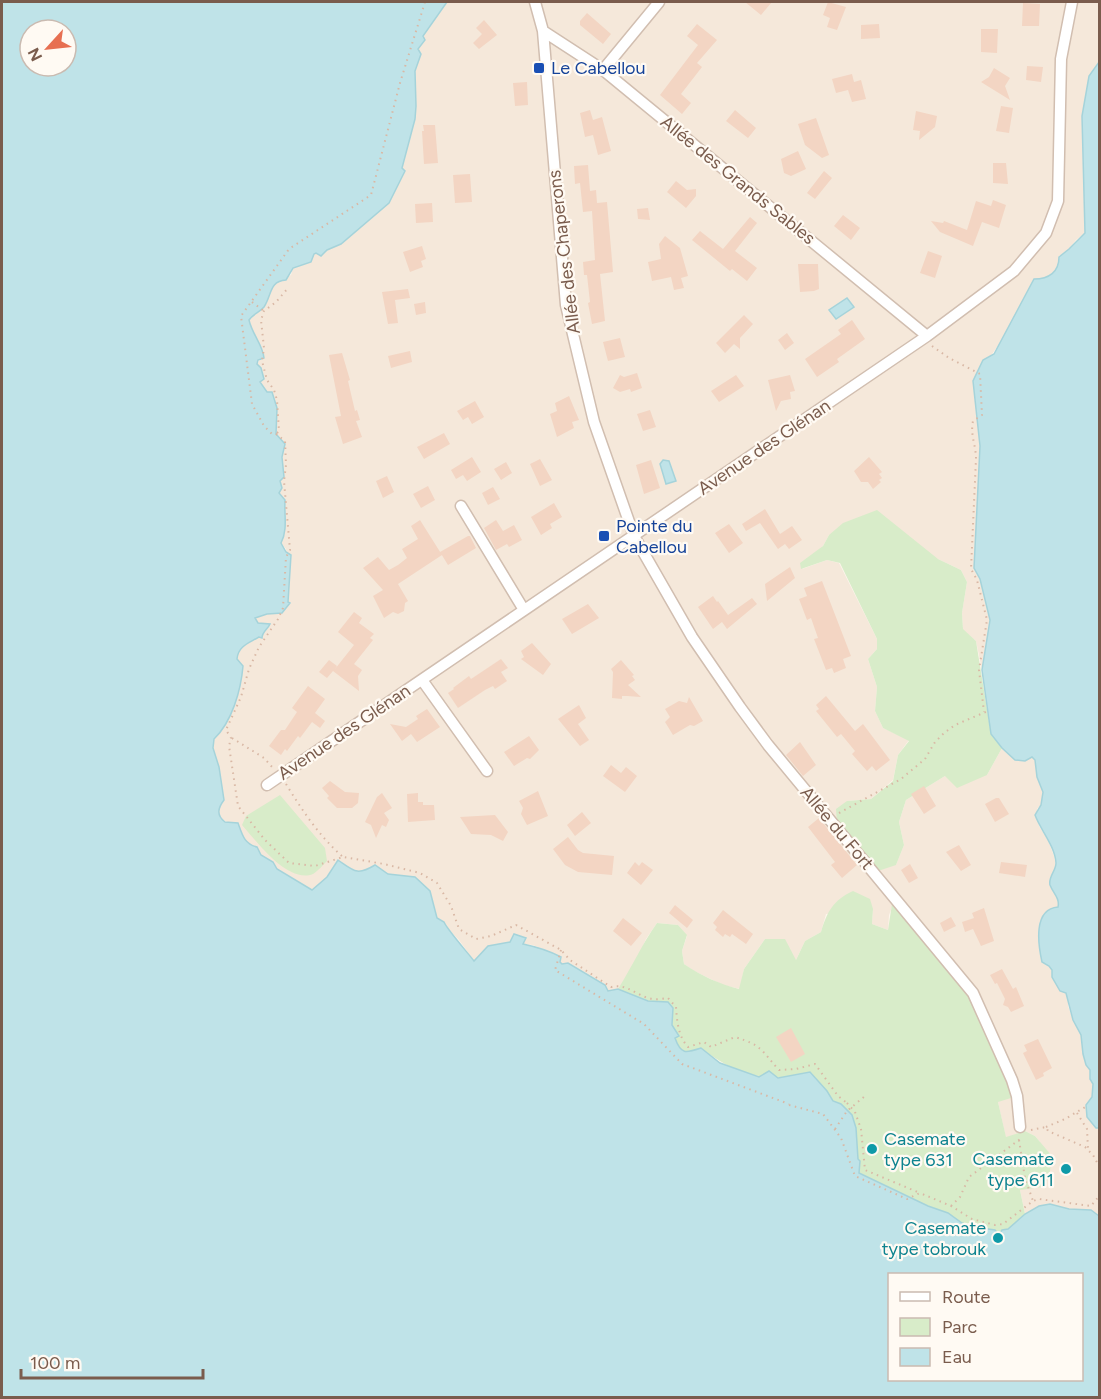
<svg xmlns="http://www.w3.org/2000/svg" width="1101" height="1399" font-family="Figtree,sans-serif">
  <style>
    .residential { fill: #f5e8da }
    .green { fill: #d8ecc9 }
    .water { fill: #bfe3e8; stroke: #a5d3da; stroke-width: 1.5; fill-rule: evenodd }
    .building { fill: #f3d5c3 }
    .lines { fill: none; stroke-linecap: round; stroke-linejoin: round }
    .minor-casing { stroke: #d1beb0; stroke-width: 13 }
    .path { stroke: #d9b8a5; stroke-width: 2; stroke-dasharray: 1.5 4.5; stroke-linecap: butt }
    .minor { stroke: #fff; stroke-width: 10 }
    .path-bridge { stroke: #d9b8a5; stroke-width: 2; stroke-dasharray: 1.5 4.5; stroke-linecap: butt }
    .transit-dot { fill: #1a4fb4; stroke: #fffaf3; stroke-width: 2 }
    .culture-dot { fill: #0f9aa8; stroke: #fffaf3; stroke-width: 2 }
    .labels { text-anchor: middle; stroke-width: 4.5; stroke-linejoin: round; paint-order: stroke }
    .transit-label { font-size: 18px; fill: #164399; stroke: #fffaf3; text-anchor: start }
    .street-label { font-size: 18px; fill: #7a5c4d; stroke: #fffaf3 }
    .culture-label { font-size: 18px; fill: #0d838f; stroke: #fffaf3; text-anchor: end }
  </style>
  <rect width="100%" height="100%" fill="#fdf6ec"/>
  <path class="residential" d="M 447,2 L 1099,2 L 1099,62 L 1089,77 L 1082,116 L 1085,233 L 1076,240 L 1069,249 L 1059,256 L 1059,263 L 1054,273 L 1045,279 L 973,381 L 980,446 L 974,568 L 980,579 L 990,620 L 982,670 L 976,641 L 963,630 L 962,613 L 967,582 L 961,570 L 938,559 L 829,535 L 823,546 L 802,569 L 827,560 L 839,563 L 877,639 L 877,649 L 868,659 L 877,687 L 875,711 L 883,728 L 909,740 L 898,755 L 893,780 L 871,799 L 847,801 L 896,865 L 904,845 L 899,822 L 906,800 L 945,776 L 987,775 L 1002,748 L 1015,760 L 1032,757 L 1035,760 L 1037,777 L 1043,792 L 1041,805 L 1037,809 L 1039,826 L 1048,840 L 1054,856 L 1056,866 L 1050,878 L 1050,885 L 1059,902 L 1042,962 L 1049,966 L 1068,997 L 1068,1006 L 1073,1020 L 1081,1035 L 1083,1054 L 1086,1065 L 1090,1070 L 1090,1079 L 1093,1084 L 1092,1097 L 1087,1105 L 1087,1116 L 1096,1128 L 1099,1128 L 1099,1216 L 1090,1210 L 1069,1209 L 1050,1204 L 1039,1206 L 1025,1214 L 1020,1190 L 1040,1142 L 1035,1136 L 1025,1131 L 1006,1138 L 998,1102 L 893,905 L 889,915 L 888,930 L 872,924 L 873,909 L 826,914 L 821,932 L 805,941 L 796,960 L 765,939 L 744,969 L 740,989 L 723,985 L 694,971 L 684,964 L 682,951 L 687,936 L 678,925 L 657,923 L 646,939 L 635,964 L 618,989 L 608,991 L 562,964 L 560,962 L 561,957 L 533,945 L 523,944 L 514,934 L 511,942 L 488,946 L 474,961 L 459,940 L 437,918 L 430,891 L 415,877 L 388,874 L 375,865 L 364,871 L 327,877 L 312,890 L 277,869 L 273,862 L 261,855 L 257,847 L 250,845 L 244,839 L 238,823 L 229,823 L 220,818 L 218,813 L 221,804 L 213,748 L 214,739 L 221,732 L 238,653 L 243,646 L 259,637 L 269,627 L 270,624 L 258,623 L 254,618 L 267,614 L 281,613 L 288,602 L 286,549 L 281,543 L 285,528 L 284,521 L 285,500 L 279,494 L 284,445 L 276,434 L 277,413 L 267,392 L 260,382 L 257,365 L 264,352 L 255,338 L 249,320 L 253,315 L 263,308 L 274,283 L 291,275 L 293,268 L 311,262 L 314,254 L 341,244 L 402,168 L 415,119 L 416,106 L 415,71 L 421,54 L 418,49 L 423,36 Z"/>
  <path class="green" d="M 877,510 L 938,559 L 961,570 L 967,582 L 962,613 L 963,629 L 976,641 L 991,734 L 1002,748 L 987,775 L 957,788 L 945,776 L 906,800 L 899,822 L 904,845 L 896,865 L 878,871 L 837,823 L 836,809 L 847,801 L 871,799 L 893,781 L 898,755 L 909,741 L 883,728 L 875,711 L 877,687 L 868,659 L 877,649 L 877,639 L 840,563 L 827,560 L 801,569 L 800,563 L 823,546 L 829,535 L 843,523 Z
    M 280,795 L 325,848 L 327,861 C 323,865 318,871 313,874 C 288,884 257,842 242,825 L 246,816 Z
    M 853,891 L 870,899 L 873,909 L 872,924 L 888,930 L 892,904 L 964,989 L 978,1012 L 1009,1083 L 1011,1098 L 998,1102 L 1006,1137 L 1025,1131 L 1035,1136 L 1052,1156 L 1049,1178 L 1042,1187 L 1020,1190 L 1025,1214 L 1008,1229 L 1002,1230 L 999,1235 L 995,1230 L 973,1227 L 962,1223 L 948,1213 L 928,1206 L 859,1173 L 860,1161 L 858,1159 L 856,1128 L 852,1115 L 841,1104 L 833,1101 L 827,1091 L 810,1072 C 766,1084 736,1075 701,1048 C 685,1053 681,1055 675,1038 L 678,1036 L 672,1025 L 673,1018 L 660,1003 L 648,1001 L 618,989 C 632,967 642,944 657,923 L 678,925 L 687,935 L 682,951 L 684,964 C 701,976 720,984 739,989 L 744,969 L 765,939 L 785,939 L 796,960 L 805,941 L 821,932 C 827,912 833,900 853,891 Z"/>
  <path class="water" d="M 2,2 L 447,2 L 423,36 L 425,40 L 418,49 L 421,54 L 415,71 L 416,106 L 415,119 L 402,168 L 405,171 L 389,203 L 341,244 L 327,250 L 321,256 L 316,253 L 314,254 L 311,262 L 293,268 L 286,280 C 269,281 272,295 264,307 C 260,312 253,314 249,320 C 252,334 263,345 264,358 L 258,360 L 257,364 L 261,368 L 264,379 L 260,382 L 267,392 L 272,392 L 277,408 L 276,434 L 285,444 L 282,457 L 284,477 L 280,481 L 282,488 L 279,493 L 285,500 C 284,514 288,530 281,543 L 286,552 L 291,555 L 288,602 L 290,603 L 282,613 L 267,614 L 255,618 L 258,623 L 270,624 C 268,629 262,632 262,638 L 259,637 C 249,643 238,646 237,659 L 243,666 C 241,690 232,722 214,739 L 213,748 L 219,767 L 224,800 C 218,808 216,815 225,822 L 238,823 C 242,834 244,844 257,847 L 261,855 L 273,862 L 277,869 L 312,890 L 327,877 L 338,860 C 354,871 357,876 375,865 L 388,874 L 415,877 L 430,891 L 437,918 L 444,922 C 446,928 468,953 474,961 L 488,946 L 510,942 L 514,934 L 526,938 L 523,944 C 537,947 548,950 561,957 L 560,962 L 562,964 L 568,963 L 605,985 L 608,991 L 618,989 L 648,1001 L 668,1002 L 673,1008 L 672,1025 L 679,1036 L 675,1038 C 681,1055 686,1053 701,1048 L 720,1063 L 759,1077 L 769,1071 L 778,1078 L 810,1072 L 827,1091 L 833,1101 L 841,1104 L 852,1115 L 856,1128 L 858,1159 L 860,1161 L 859,1173 L 928,1206 L 948,1213 L 962,1223 L 973,1227 L 995,1230 L 999,1235 L 1002,1230 L 1008,1229 L 1025,1214 L 1039,1206 L 1050,1204 L 1069,1209 L 1091,1210 L 1099,1216 L 1099,1397 L 2,1397 ZM 30,30 L 66,30 L 66,66 L 30,66 ZM 890,1274 L 1082,1274 L 1082,1380 L 890,1380 Z
    M 1099,62 L 1100,1128 L 1096,1128 L 1087,1117 L 1086,1105 L 1092,1097 L 1093,1084 L 1090,1079 L 1090,1070 L 1086,1065 L 1083,1054 L 1081,1035 L 1073,1020 L 1066,993 L 1060,991 L 1052,977 L 1052,970 L 1049,966 L 1042,962 C 1038,944 1033,909 1058,907 C 1060,898 1053,893 1050,885 C 1048,877 1056,871 1056,863 C 1055,846 1041,831 1035,815 L 1041,805 L 1043,792 L 1037,777 L 1035,760 L 1032,757 L 1025,761 L 1015,760 L 1002,748 L 991,734 L 982,670 L 990,620 L 980,579 L 974,568 L 980,446 L 973,381 L 983,360 L 994,354 L 1034,279 C 1049,279 1059,272 1059,257 L 1069,249 L 1085,233 L 1082,116 L 1089,76 Z
    M 847,298 L 854,307 L 836,319 L 829,310 Z
    M 663,460 L 669,461 L 676,481 L 666,484 L 660,464 Z"/>
  <path class="building" d="M 745,2 L 772,2 L 761,15 Z
    M 828,2 L 846,7 L 837,30 L 827,27 L 830,18 L 823,15 Z
    M 1023,3 L 1040,4 L 1039,26 L 1022,26 Z
    M 587,13 L 611,34 L 603,44 L 580,25 L 580,21 Z
    M 484,20 L 497,35 L 479,49 L 473,43 L 482,34 L 476,28 Z
    M 697,24 L 717,40 L 697,63 L 702,67 L 681,94 L 691,103 L 682,114 L 660,95 L 698,45 L 687,36 Z
    M 879,24 L 880,38 L 861,39 L 861,25 Z
    M 981,29 L 998,29 L 997,53 L 981,52 Z
    M 1027,66 L 1043,67 L 1041,82 L 1026,80 Z
    M 994,68 L 1010,78 L 1005,86 L 1010,100 L 981,82 L 989,77 Z
    M 852,74 L 854,82 L 861,80 L 866,99 L 852,102 L 848,90 L 836,93 L 832,79 Z
    M 527,82 L 528,105 L 515,106 L 513,83 Z
    M 1001,106 L 1013,108 L 1009,133 L 996,131 Z
    M 590,110 L 593,120 L 602,117 L 611,151 L 598,155 L 593,135 L 585,137 L 580,113 Z
    M 735,110 L 756,128 L 748,138 L 726,121 Z
    M 916,111 L 937,116 L 935,127 L 919,140 L 920,131 L 913,130 Z
    M 816,118 L 829,155 L 822,158 L 805,145 L 798,124 Z
    M 423,125 L 435,125 L 438,163 L 424,164 L 422,131 L 424,131 Z
    M 798,151 L 806,169 L 791,176 L 784,173 L 781,159 Z
    M 993,163 L 1006,163 L 1008,184 L 993,183 Z
    M 588,165 L 590,191 L 596,190 L 597,203 L 607,202 L 613,272 L 600,274 L 605,321 L 592,324 L 588,303 L 590,302 L 587,275 L 584,275 L 583,262 L 595,260 L 592,211 L 583,212 L 580,183 L 575,184 L 574,166 Z
    M 824,171 L 832,178 L 815,199 L 807,193 Z
    M 470,174 L 472,202 L 455,203 L 453,175 Z
    M 676,181 L 687,190 L 696,189 L 696,196 L 686,208 L 667,192 Z
    M 993,200 L 1006,205 L 999,228 L 982,222 L 973,246 L 940,232 L 931,221 L 943,223 L 944,221 L 967,230 L 976,201 L 991,206 Z
    M 432,203 L 433,222 L 416,223 L 415,204 Z
    M 648,208 L 650,220 L 638,219 L 637,209 Z
    M 843,215 L 860,228 L 851,240 L 834,226 Z
    M 750,217 L 757,223 L 735,251 L 757,268 L 747,281 L 732,269 L 730,271 L 692,240 L 700,231 L 723,249 Z
    M 665,236 L 680,248 L 688,276 L 681,278 L 684,288 L 674,290 L 671,277 L 652,281 L 648,262 L 661,259 L 659,244 Z
    M 422,246 L 426,259 L 421,261 L 423,267 L 410,272 L 403,252 Z
    M 928,251 L 942,256 L 935,278 L 920,273 Z
    M 798,264 L 818,264 L 819,289 L 814,291 L 800,292 Z
    M 408,289 L 410,298 L 395,300 L 398,323 L 388,324 L 382,292 Z
    M 425,302 L 426,313 L 416,315 L 414,304 Z
    M 744,315 L 753,324 L 740,338 L 740,349 L 734,344 L 725,353 L 716,343 Z
    M 852,320 L 865,339 L 837,359 L 839,362 L 817,377 L 805,359 L 841,334 L 838,330 Z
    M 787,333 L 794,343 L 785,350 L 778,340 Z
    M 620,338 L 625,357 L 608,361 L 603,342 Z
    M 410,351 L 412,362 L 391,368 L 388,356 Z
    M 342,353 L 350,380 L 348,381 L 355,411 L 357,410 L 360,420 L 356,421 L 362,437 L 343,444 L 335,417 L 341,416 L 329,355 Z
    M 637,373 L 642,388 L 631,392 L 630,389 L 620,392 L 613,388 L 620,375 L 624,377 Z
    M 736,375 L 744,386 L 719,402 L 711,391 Z
    M 790,375 L 795,391 L 790,392 L 791,399 L 781,401 L 776,411 L 768,380 Z
    M 569,396 L 579,420 L 572,422 L 574,428 L 557,437 L 550,414 L 557,411 L 555,403 Z
    M 475,401 L 484,417 L 472,424 L 468,417 L 463,420 L 457,411 Z
    M 650,410 L 656,427 L 643,431 L 637,414 Z
    M 444,433 L 450,444 L 424,459 L 417,447 Z
    M 472,457 L 481,472 L 467,481 L 463,475 L 456,479 L 451,470 Z
    M 869,457 L 882,472 L 879,474 L 882,478 L 879,480 L 881,482 L 873,489 L 868,482 L 861,482 L 854,471 Z
    M 540,459 L 552,480 L 540,486 L 530,464 Z
    M 651,460 L 660,488 L 644,494 L 636,465 Z
    M 506,462 L 512,473 L 501,480 L 494,469 Z
    M 387,476 L 394,492 L 383,498 L 376,481 Z
    M 428,486 L 435,500 L 421,508 L 413,494 Z
    M 493,487 L 500,499 L 488,505 L 482,493 Z
    M 554,503 L 562,517 L 550,524 L 552,528 L 541,535 L 531,517 Z
    M 765,509 L 780,534 L 792,526 L 802,540 L 789,549 L 785,544 L 778,549 L 760,523 L 746,531 L 742,524 Z
    M 420,520 L 442,555 L 398,584 L 408,601 L 405,603 L 404,611 L 398,614 L 393,612 L 384,618 L 373,596 L 383,590 L 363,568 L 378,557 L 389,570 L 398,565 L 407,558 L 402,549 L 418,539 L 411,526 Z
    M 496,520 L 503,531 L 514,525 L 522,540 L 509,547 L 507,544 L 496,550 L 484,528 Z
    M 729,524 L 743,543 L 729,553 L 715,533 Z
    M 468,536 L 470,536 L 476,548 L 448,565 L 440,552 Z
    M 790,567 L 795,578 L 767,601 L 765,584 Z
    M 822,581 L 851,656 L 843,659 L 846,668 L 834,673 L 832,668 L 826,670 L 814,639 L 818,638 L 811,618 L 807,620 L 799,599 L 807,596 L 804,588 Z
    M 713,596 L 717,602 L 718,601 L 728,615 L 752,598 L 757,604 L 727,629 L 722,622 L 713,629 L 698,607 Z
    M 588,604 L 599,618 L 572,634 L 562,619 Z
    M 354,612 L 362,618 L 359,623 L 374,634 L 370,638 L 373,640 L 354,664 L 362,670 L 358,676 L 359,691 L 333,671 L 327,678 L 319,672 L 329,660 L 337,666 L 335,669 L 354,645 L 338,632 Z
    M 532,643 L 551,664 L 543,675 L 521,659 L 524,657 L 521,651 Z
    M 501,659 L 508,668 L 501,672 L 507,681 L 495,689 L 493,686 L 485,690 L 458,708 L 448,693 L 454,689 L 453,688 L 469,676 L 471,679 Z
    M 621,660 L 634,675 L 632,676 L 635,680 L 628,685 L 641,697 L 627,696 L 622,696 L 622,699 L 612,698 L 613,672 L 611,669 Z
    M 308,686 L 325,699 L 315,713 L 325,721 L 320,728 L 312,722 L 300,738 L 298,736 L 287,751 L 285,749 L 281,755 L 269,746 L 281,730 L 285,730 L 297,712 L 292,708 Z
    M 826,696 L 855,731 L 863,724 L 890,760 L 876,771 L 872,766 L 867,771 L 852,754 L 855,751 L 841,734 L 837,737 L 816,711 L 819,709 L 816,705 Z
    M 689,697 L 703,721 L 694,726 L 690,725 L 673,735 L 665,722 L 670,717 L 665,709 L 679,701 L 687,703 Z
    M 579,705 L 586,718 L 578,724 L 589,740 L 580,746 L 558,719 Z
    M 427,709 L 440,727 L 417,742 L 411,734 L 402,741 L 390,724 L 406,727 L 418,719 L 416,716 Z
    M 529,736 L 539,750 L 530,759 L 527,758 L 514,766 L 504,752 Z
    M 800,742 L 816,765 L 803,776 L 786,755 Z
    M 611,765 L 621,773 L 626,767 L 637,776 L 625,792 L 603,776 Z
    M 330,781 L 345,792 L 359,793 L 358,803 L 352,808 L 337,808 L 327,798 L 329,796 L 322,788 Z
    M 924,786 L 936,806 L 924,814 L 911,794 Z
    M 538,791 L 548,816 L 527,825 L 521,814 L 523,808 L 519,801 Z
    M 382,793 L 392,808 L 384,813 L 389,820 L 386,827 L 382,825 L 376,838 L 371,825 L 365,822 L 377,797 Z
    M 418,793 L 418,802 L 423,802 L 423,805 L 434,805 L 435,820 L 408,822 L 407,794 Z
    M 996,798 L 999,798 L 1009,814 L 995,822 L 985,804 Z
    M 582,812 L 591,823 L 575,836 L 567,825 Z
    M 495,815 L 508,832 L 503,841 L 491,835 L 471,834 L 460,817 Z
    M 819,818 L 857,865 L 842,878 L 831,865 L 835,862 L 808,827 Z
    M 568,837 L 578,850 L 583,853 L 614,856 L 612,875 L 578,872 L 565,865 L 553,849 Z
    M 959,845 L 971,865 L 961,871 L 946,852 Z
    M 635,862 L 639,866 L 642,862 L 653,870 L 641,885 L 627,873 Z
    M 1001,862 L 1027,865 L 1025,877 L 999,873 Z
    M 910,864 L 918,878 L 909,883 L 901,870 Z
    M 675,905 L 693,920 L 687,928 L 669,913 Z
    M 984,908 L 994,941 L 981,946 L 973,929 L 965,932 L 962,922 L 974,918 L 972,913 Z
    M 723,910 L 753,934 L 746,944 L 732,934 L 730,937 L 725,934 L 723,937 L 715,930 L 717,927 L 713,923 Z
    M 951,917 L 956,926 L 944,932 L 940,923 Z
    M 623,918 L 642,933 L 631,946 L 613,931 Z
    M 1002,969 L 1013,989 L 1016,987 L 1024,1006 L 1011,1012 L 1008,1007 L 1003,1005 L 1005,999 L 997,983 L 995,984 L 990,975 Z
    M 791,1028 L 805,1054 L 791,1062 L 776,1037 Z
    M 1038,1039 L 1052,1068 L 1043,1073 L 1044,1076 L 1036,1080 L 1023,1053 L 1027,1051 L 1024,1045 Z"/>
  <g class="lines">
    <g class="minor-casing">
      <path id="minor" d="M 535,2 L 543,31 L 566,305 L 594,422 L 634,536 L 692,637 L 740,707 L 768,745 L 973,993 L 1012,1080 L 1017,1096 L 1020,1127
        M 543,31 L 603,70 L 927,336
        M 603,70 L 659,2
        M 461,506 L 524,610
        M 422,680 L 487,771
        M 267,785 L 927,336 L 1014,271 L 1046,233 L 1058,201 L 1061,59 L 1072,2"/>
    </g>
    <path class="path" d="M 425,2 L 400,83 L 371,195 L 289,249 L 241,316 L 252,404 L 264,426 L 272,434 L 276,434 L 285,441 L 286,465 L 284,481 L 290,550 L 286,557 L 283,608 L 278,619 L 259,647 L 249,669 L 241,697 L 226,730 L 231,738 L 229,746 L 238,806 L 265,840 L 289,863 L 315,866 L 343,857 L 384,864 L 420,873 L 437,883 L 451,906 L 459,929 L 476,939 L 491,936 L 516,925 L 561,950 L 570,960 L 611,987 C 625,983 635,994 648,998 C 654,1000 662,999 668,998 L 676,1007 C 677,1021 678,1036 688,1047 L 704,1042 L 711,1047 L 735,1037 C 763,1046 760,1049 779,1070 L 796,1069 L 815,1064 L 838,1096 L 847,1103
      M 252,302 L 264,311
      M 932,346 L 949,358 L 980,374 L 982,415 L 973,421 C 970,435 976,445 976,459 L 971,569 L 977,580 L 987,620 L 979,670 L 984,712
      M 277,433 L 279,431 L 277,400 L 274,390 L 267,380 L 262,361 L 264,348 L 261,320 L 264,311 L 276,302 L 289,287
      M 232,738 L 264,758 L 273,768
      M 286,784 C 302,810 319,836 343,857
      M 839,813 L 901,779 L 925,759 L 935,742 L 944,733 L 955,725 L 988,711
      M 561,950 L 555,970 L 644,1024 L 682,1064 L 789,1104
      M 789,1105 L 823,1114 L 841,1138 L 855,1176 L 907,1199 L 920,1193 L 951,1206 L 972,1219 L 995,1225 L 1003,1224 L 1033,1201 L 1039,1199 L 1091,1206 L 1100,1195
      M 855,1112 L 861,1129 L 865,1170 L 920,1193
      M 1077,1113 L 1087,1129 L 1088,1149
      M 1046,1127 L 1065,1119 L 1087,1106
      M 835,1129 L 847,1111 L 865,1096
      M 1031,1130 L 1046,1127 L 1048,1131 L 1085,1147 L 1093,1155 L 1100,1168
      M 1019,1140 L 1025,1178 L 1033,1201
      M 951,1206 L 960,1197 L 969,1177 L 1023,1137"/>
    <use href="#minor" class="minor"/>
    <path class="path-bridge" d="M 847,1103 L 855,1112"/>
  </g>
  <g class="transit-dot">
    <rect x="533" y="62" width="12" height="12" rx="3"/>
    <rect x="598" y="530" width="12" height="12" rx="3"/>
  </g>
  <g class="culture-dot">
    <circle cx="872" cy="1149" r="6"/>
    <circle cx="1066" cy="1169" r="6"/>
    <circle cx="998" cy="1238" r="6"/>
  </g>
  <g class="labels">
    <g class="transit-label">
      <text x="551" y="74">Le Cabellou</text>
      <text x="616" y="532">Pointe du<tspan x="616" dy="21">Cabellou</tspan></text>
    </g>
    <g class="street-label">
      <text transform="translate(738 180) rotate(39)" y="6">Allée des Grands Sables</text>
      <text transform="translate(564 252) rotate(-97)" y="6">Allée des Chaperons</text>
      <text transform="translate(764 447) rotate(-34)" y="6">Avenue des Glénan</text>
      <text transform="translate(344 732) rotate(-34)" y="6">Avenue des Glénan</text>
      <text transform="translate(837 828) rotate(50)" y="6">Allée du Fort</text>
    </g>
    <g class="culture-label">
      <text x="884" y="1145" text-anchor="start">Casemate<tspan x="884" dy="21">type 631</tspan></text>
      <text x="1054" y="1165">Casemate<tspan x="1054" dy="21">type 611</tspan></text>
      <text x="986" y="1234">Casemate<tspan x="986" dy="21">type tobrouk</tspan></text>
    </g>
  </g>
  <rect width="1101" height="1399" fill="none" stroke="#7a5c4d" stroke-width="6"/>
  <rect x="888" y="1273" width="195" height="108" fill="#fffaf3" stroke="#cabbb1" stroke-width="1.5"/>
  <rect x="900" y="1292" width="30" height="9" fill="#ffffff" stroke="#cabbb1" stroke-width="1.5"/>
  <text x="942" y="1303" font-size="18" fill="#7a5c4d">Route</text>
  <rect x="900" y="1318" width="30" height="18" fill="#d8ecc9" stroke="#cabbb1" stroke-width="1.5"/>
  <text x="942" y="1333" font-size="18" fill="#7a5c4d">Parc</text>
  <rect x="900" y="1348" width="30" height="18" fill="#bfe3e8" stroke="#cabbb1" stroke-width="1.5"/>
  <text x="942" y="1363" font-size="18" fill="#7a5c4d">Eau</text>
  <g transform="translate(48 48) rotate(243)"><circle r="28" fill="#fffaf3" stroke="#cabbb1" stroke-width="1.5"/>
  <path d="M0-4.5L10 22L0 15L-10 22Z" fill="#e76f51"/>
  <text y="-9" font-size="16" font-weight="bold" text-anchor="middle" fill="#7a5c4d">N</text>
  </g>
  <path d="M21 1369v9h182v-9" fill="none" stroke="#7a5c4d" stroke-width="3"/>
  <text x="30" y="1369" font-size="18" fill="#7a5c4d" stroke="#fffaf3" stroke-width="4.5" paint-order="stroke">100 m</text>
</svg>
